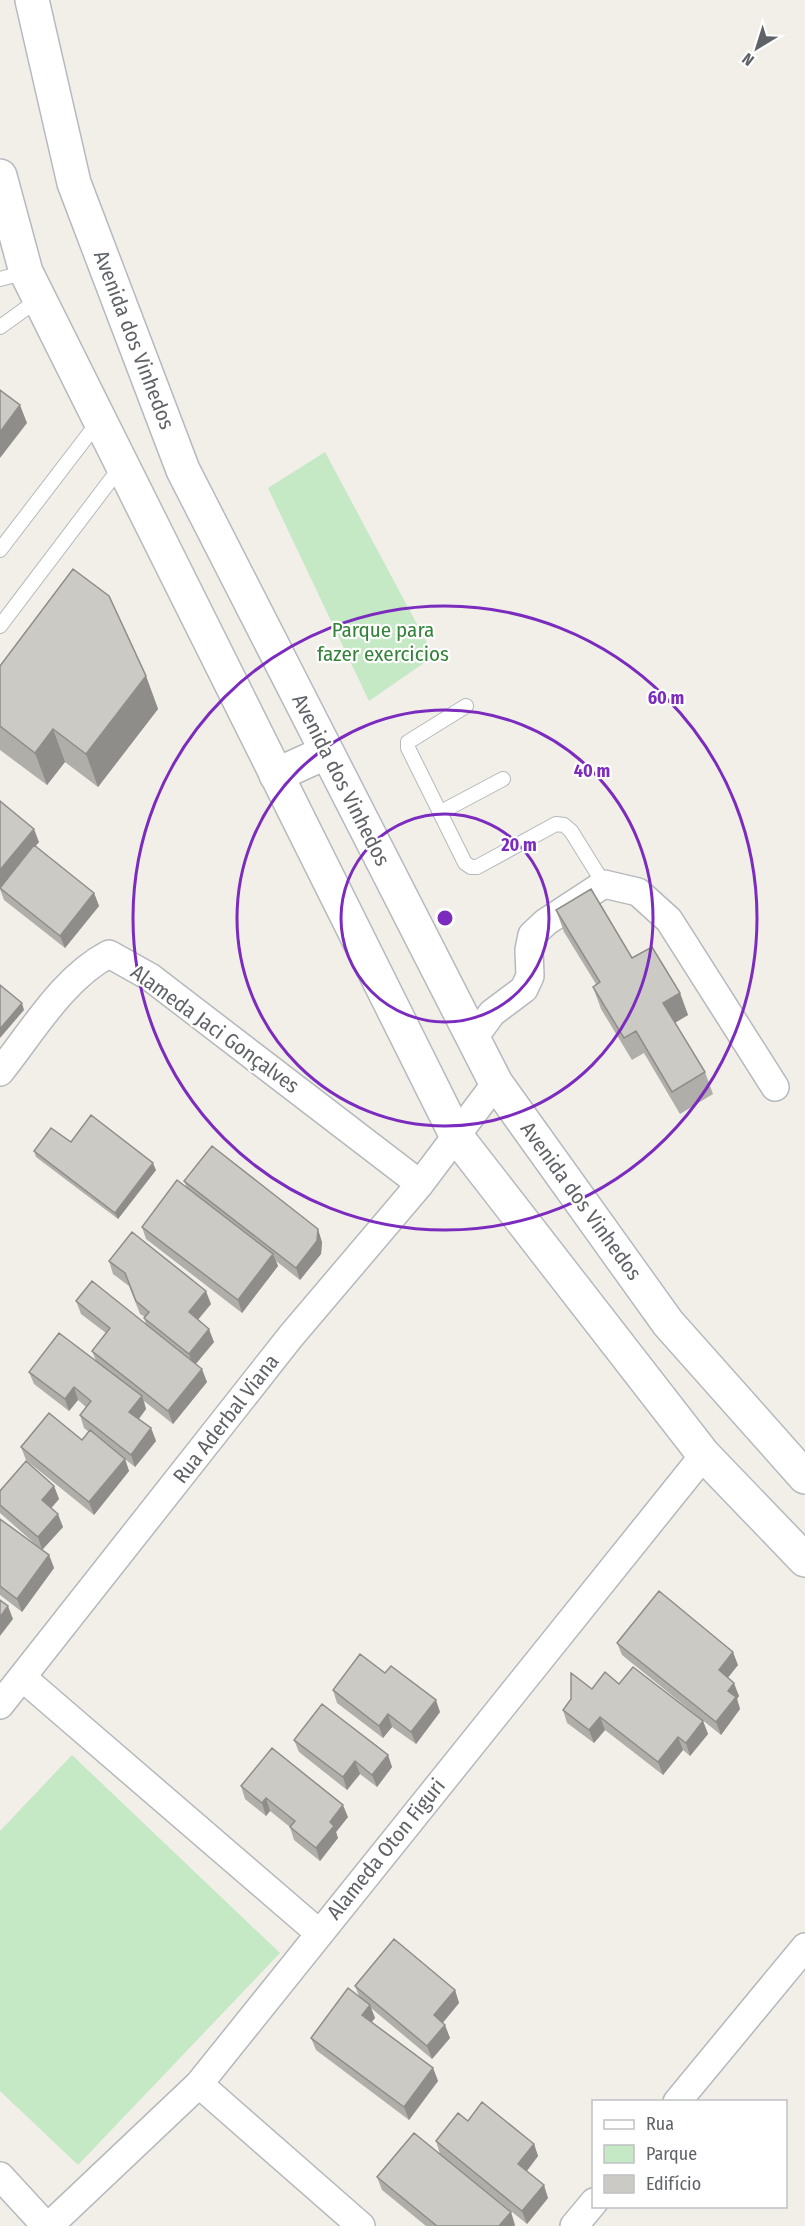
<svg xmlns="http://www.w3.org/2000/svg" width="805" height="2226" font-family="'Fira Sans Condensed',sans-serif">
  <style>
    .green { fill: #c5e8c5 }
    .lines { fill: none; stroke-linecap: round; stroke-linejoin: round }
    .lane-casing { stroke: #b5b8bc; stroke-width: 16 }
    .street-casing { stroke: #b5b8bc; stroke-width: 30 }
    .secondary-casing { stroke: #b6babf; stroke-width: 36 }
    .lane { stroke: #fff; stroke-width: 14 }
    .street { stroke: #fff; stroke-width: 27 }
    .secondary { stroke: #fff; stroke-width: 33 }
    .wall { fill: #afaea9 }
    .shaded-wall { fill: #8f8d8a }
    .building { fill: #cccac5; stroke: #8f8d8a; stroke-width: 1.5 }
    .ring { fill: none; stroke: #7b2cbf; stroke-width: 3 }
    .labels { text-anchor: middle; stroke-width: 4.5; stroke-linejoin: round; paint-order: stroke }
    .street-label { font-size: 21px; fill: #5f6368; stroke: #fff }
    .park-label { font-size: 21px; fill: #348238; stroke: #fff }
    .centre { fill: #7b2cbf; stroke: #fff; stroke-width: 3 }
    .ring-label { font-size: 18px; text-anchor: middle; font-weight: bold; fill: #7b2cbf; stroke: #fff; stroke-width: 4.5; stroke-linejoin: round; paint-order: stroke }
  </style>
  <rect width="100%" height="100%" fill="#f1efe8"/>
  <path class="green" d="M 325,452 L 434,656 L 369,701 L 268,488 Z
    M 72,1755 L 280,1953 L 78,2165 L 0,2091 L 0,1831 Z"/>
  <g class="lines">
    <g class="lane-casing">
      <path id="lane" d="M 0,279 L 26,272
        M 0,327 L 39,299
        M 0,550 L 98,422
        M 0,626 L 122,465
        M 466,706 L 408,742 L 408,748 L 465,863 L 471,867 L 477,867 L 556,824 L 564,825 L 571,831 L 604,884
        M 441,812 L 503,779"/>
    </g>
    <g class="street-casing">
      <path id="street" d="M 473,1039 L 492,1013 L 524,989 L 530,976 L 529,950 L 532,935 L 546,922 L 604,884 L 638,892 L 669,920 L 775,1087
        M 0,1072 C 32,1032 63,978 109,954 L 150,977 L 420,1184
        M 23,1678 L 319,1933
        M 0,1705 L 291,1336 L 420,1184 L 496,1083
        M 199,2084 L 361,2226
        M 677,2102 L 805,1947
        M 0,2176 L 46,2226
        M 49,2226 L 199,2084 L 704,1455
        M 574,2226 L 594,2202"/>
    </g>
    <g class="secondary-casing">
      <path id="secondary" d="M 32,0 L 74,183 L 183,470 L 496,1083 L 668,1323 L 805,1477
        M 0,176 L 26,272 L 457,1137 L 704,1455 L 805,1560
        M 276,775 L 327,752"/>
    </g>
    <use href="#lane" class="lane"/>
    <use href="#street" class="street"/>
    <use href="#secondary" class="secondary"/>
  </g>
  <path class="wall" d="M 0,666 L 146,676 L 158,709 L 98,787 L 65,762 L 47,785 L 0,750 Z
    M 0,801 L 39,842 L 35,846 L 94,893 L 99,906 L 65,948 L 4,900 L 0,889 Z
    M 556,910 L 632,958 L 680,993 L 688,1015 L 675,1023 L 705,1072 L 713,1094 L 680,1114 L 644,1053 L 632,1060 L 601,1009 L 593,987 L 596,984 L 564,932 Z
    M 71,1142 L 156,1170 L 118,1219 L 36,1157 L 34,1151 Z
    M 184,1181 L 322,1242 L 321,1254 L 300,1280 L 276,1261 L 278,1266 L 242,1313 L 146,1239 L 142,1227 L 187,1188 Z
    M 109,1261 L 211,1304 L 198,1320 L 214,1342 L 196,1364 L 207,1382 L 173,1424 L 144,1401 L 146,1409 L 139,1419 L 151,1428 L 156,1441 L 135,1467 L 125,1459 L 129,1471 L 94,1515 L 26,1460 L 21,1447 L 82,1440 L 89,1432 L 84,1428 L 80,1415 L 86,1407 L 78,1400 L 69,1411 L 34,1384 L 29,1372 L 96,1361 L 92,1351 L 106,1333 L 81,1314 L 76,1301 L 146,1324 L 144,1318 L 145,1317 L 140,1314 L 129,1286 L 113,1274 Z
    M 54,1486 L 59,1499 L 51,1508 L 63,1527 L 42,1550 L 49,1555 L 54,1568 L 22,1612 L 0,1595 L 0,1519 L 42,1550 L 0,1513 L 0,1491 Z
    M 617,1643 L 738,1665 L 728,1678 L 739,1696 L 737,1699 L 740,1709 L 721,1735 L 622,1655 Z
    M 385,1673 L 440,1712 L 416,1744 L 392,1727 L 383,1738 L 337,1703 L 333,1690 Z
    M 619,1684 L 703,1721 L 708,1734 L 690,1756 L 683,1750 L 663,1775 L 605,1730 L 594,1743 L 567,1723 L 563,1710 L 571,1699 L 592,1689 Z
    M 294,1740 L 388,1755 L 392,1767 L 377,1787 L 360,1774 L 347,1790 L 299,1752 Z
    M 241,1786 L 348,1817 L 336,1832 L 338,1838 L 320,1861 L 294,1840 L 290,1827 L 270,1811 L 266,1816 L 245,1799 Z
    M 355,1986 L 455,1990 L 459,2003 L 443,2023 L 450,2038 L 432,2059 L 371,2008 L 375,2018 L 371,2022 L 433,2068 L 438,2081 L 409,2120 L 316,2050 L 311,2038 L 359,1996 Z
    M 436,2141 L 534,2144 L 538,2156 L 527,2171 L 548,2198 L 527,2224 L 440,2154 Z
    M 377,2177 L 515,2225 L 514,2226 L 426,2226 L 382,2190 Z"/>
  <path class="shaded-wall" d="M 20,405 L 27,423 L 0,458 L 0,432 Z
    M 146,676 L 158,709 L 98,787 L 86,754 Z
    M 53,729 L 65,762 L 47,785 L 35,753 Z
    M 34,829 L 39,842 L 0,889 L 0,870 Z
    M 94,893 L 99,906 L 65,948 L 60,936 Z
    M 680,993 L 688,1015 L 671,1025 L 663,1003 Z
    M 22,1003 L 24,1010 L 0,1038 L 0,1029 Z
    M 153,1163 L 156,1170 L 118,1219 L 115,1213 Z
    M 318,1229 L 322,1242 L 321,1254 L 300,1280 L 296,1268 Z
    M 273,1254 L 278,1266 L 242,1313 L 238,1300 Z
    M 206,1291 L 211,1304 L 193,1325 L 189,1312 Z
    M 209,1329 L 214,1342 L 193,1367 L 189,1354 Z
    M 202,1369 L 207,1382 L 173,1424 L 168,1411 Z
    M 74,1387 L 78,1400 L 69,1411 L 65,1399 Z
    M 142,1396 L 146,1409 L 134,1425 L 129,1412 Z
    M 151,1428 L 156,1441 L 135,1467 L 131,1455 Z
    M 125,1459 L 129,1471 L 94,1515 L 89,1502 Z
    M 54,1486 L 59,1499 L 47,1513 L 42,1500 Z
    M 58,1514 L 63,1527 L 42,1550 L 38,1537 Z
    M 49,1555 L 54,1568 L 22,1612 L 17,1599 Z
    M 8,1606 L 13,1619 L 0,1636 L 0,1617 Z
    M 733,1652 L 738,1665 L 723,1683 L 719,1670 Z
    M 734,1683 L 739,1696 L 737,1699 L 740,1709 L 721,1735 L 716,1722 L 728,1691 Z
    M 436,1700 L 440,1712 L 416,1744 L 411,1732 Z
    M 388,1714 L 392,1727 L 383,1738 L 379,1726 Z
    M 600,1717 L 605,1730 L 594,1743 L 589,1730 Z
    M 703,1721 L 708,1734 L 690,1756 L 686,1743 Z
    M 678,1737 L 683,1750 L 663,1775 L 658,1762 Z
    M 388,1755 L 392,1767 L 377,1787 L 372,1775 Z
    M 355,1761 L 360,1774 L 347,1790 L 343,1777 Z
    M 266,1798 L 270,1811 L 266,1816 L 262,1803 Z
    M 343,1805 L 348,1817 L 336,1832 L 338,1838 L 320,1861 L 316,1848 L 330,1822 Z
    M 455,1990 L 459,2003 L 438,2028 L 434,2015 Z
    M 370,2005 L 375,2018 L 367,2028 L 362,2015 Z
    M 445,2025 L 450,2038 L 432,2059 L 427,2046 Z
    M 433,2068 L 438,2081 L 409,2120 L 404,2107 Z
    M 534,2144 L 538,2156 L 522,2177 L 518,2164 Z
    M 544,2185 L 548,2198 L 527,2224 L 522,2211 Z
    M 511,2212 L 515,2225 L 514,2226 L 499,2226 Z"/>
  <path class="building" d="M 0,390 L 20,405 L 0,432 Z
    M 73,569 L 109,596 L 146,676 L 86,754 L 53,729 L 35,753 L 0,726 L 0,666 Z
    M 0,801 L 34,829 L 0,870 Z
    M 34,845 L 94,893 L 60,936 L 0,888 Z
    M 591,889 L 632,958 L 652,947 L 680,993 L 663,1003 L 705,1072 L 672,1092 L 636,1031 L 624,1038 L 593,987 L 600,982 L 556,910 Z
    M 0,985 L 22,1003 L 0,1029 Z
    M 91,1115 L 153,1163 L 115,1213 L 34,1151 L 51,1128 L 71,1142 Z
    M 212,1146 L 318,1229 L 317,1241 L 296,1268 L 184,1181 Z
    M 177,1180 L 273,1254 L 238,1300 L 142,1227 Z
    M 132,1232 L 206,1291 L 189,1312 L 209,1329 L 189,1354 L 144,1318 L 149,1312 L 136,1301 L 125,1273 L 109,1261 Z
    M 92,1281 L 202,1369 L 168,1411 L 92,1351 L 110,1328 L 76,1301 Z
    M 59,1333 L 142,1396 L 129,1412 L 151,1428 L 131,1455 L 80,1415 L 91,1401 L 74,1387 L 65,1399 L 29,1372 Z
    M 49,1413 L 82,1440 L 90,1430 L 125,1459 L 89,1502 L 21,1447 Z
    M 26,1461 L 54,1486 L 42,1500 L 58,1514 L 38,1537 L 0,1505 L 0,1491 Z
    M 0,1519 L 49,1555 L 17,1599 L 0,1586 Z
    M 659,1591 L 733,1652 L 719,1670 L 734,1683 L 728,1691 L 736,1697 L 716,1722 L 617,1643 Z
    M 0,1600 L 8,1606 L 0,1617 Z
    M 360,1654 L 385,1673 L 391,1666 L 436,1700 L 411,1732 L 388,1714 L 379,1726 L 333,1690 Z
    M 633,1667 L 703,1721 L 686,1743 L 678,1737 L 658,1762 L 600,1717 L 589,1730 L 563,1710 L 571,1699 L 571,1673 L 592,1689 L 605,1672 L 619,1684 Z
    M 322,1704 L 388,1755 L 372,1775 L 355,1761 L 343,1777 L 294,1740 Z
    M 272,1748 L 343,1805 L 330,1822 L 334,1826 L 316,1848 L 290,1827 L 295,1821 L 266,1798 L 262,1803 L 241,1786 Z
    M 394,1939 L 455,1990 L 434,2015 L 445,2025 L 427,2046 L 355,1986 Z
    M 348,1988 L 370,2005 L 362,2015 L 433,2068 L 404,2107 L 311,2038 Z
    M 482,2102 L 534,2144 L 518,2164 L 544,2185 L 522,2211 L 436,2141 L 458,2113 L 468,2121 Z
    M 414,2133 L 511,2212 L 499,2226 L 437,2226 L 377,2177 Z"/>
  <g class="ring">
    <circle cx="445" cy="918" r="104"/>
    <circle cx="445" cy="918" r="208"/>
    <circle cx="445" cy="918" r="312"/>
  </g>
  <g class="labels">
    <g class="street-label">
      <text transform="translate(134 340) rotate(69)" y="7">Avenida dos Vinhedos</text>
      <text transform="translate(341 780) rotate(63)" y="7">Avenida dos Vinhedos</text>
      <text transform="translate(215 1029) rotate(36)" y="7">Alameda Jaci Gonçalves</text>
      <text transform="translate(581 1201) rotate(54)" y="7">Avenida dos Vinhedos</text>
      <text transform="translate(226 1419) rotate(-52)" y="7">Rua Aderbal Viana</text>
      <text transform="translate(386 1849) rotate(-51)" y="7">Alameda Oton Figuri</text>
    </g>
    <g class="park-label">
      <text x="383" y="637">Parque para<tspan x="383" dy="24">fazer exercicios</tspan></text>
    </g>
  </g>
  <circle cx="445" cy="918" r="9" class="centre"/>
  <g class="ring-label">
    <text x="666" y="704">60 m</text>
    <text x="592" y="777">40 m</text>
    <text x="519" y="851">20 m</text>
  </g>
  <rect x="592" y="2100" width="195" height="108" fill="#ffffff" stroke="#bfc1c3" stroke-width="1.5"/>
  <rect x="604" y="2120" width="30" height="9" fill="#ffffff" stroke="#bfc1c3" stroke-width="1.5"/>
  <text x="646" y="2130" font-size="18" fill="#5f6368">Rua</text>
  <rect x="604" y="2145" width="30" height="18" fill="#c5e8c5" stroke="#bfc1c3" stroke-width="1.5"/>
  <text x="646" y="2160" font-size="18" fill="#5f6368">Parque</text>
  <rect x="604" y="2175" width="30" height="18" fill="#cccac5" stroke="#bfc1c3" stroke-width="1.5"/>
  <text x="646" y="2190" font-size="18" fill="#5f6368">Edifício</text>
  <g transform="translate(757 48) rotate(218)" stroke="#ffffff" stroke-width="4.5" paint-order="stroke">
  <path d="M0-4.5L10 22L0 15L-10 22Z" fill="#5f6368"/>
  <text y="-9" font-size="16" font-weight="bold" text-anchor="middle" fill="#5f6368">N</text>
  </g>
</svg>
